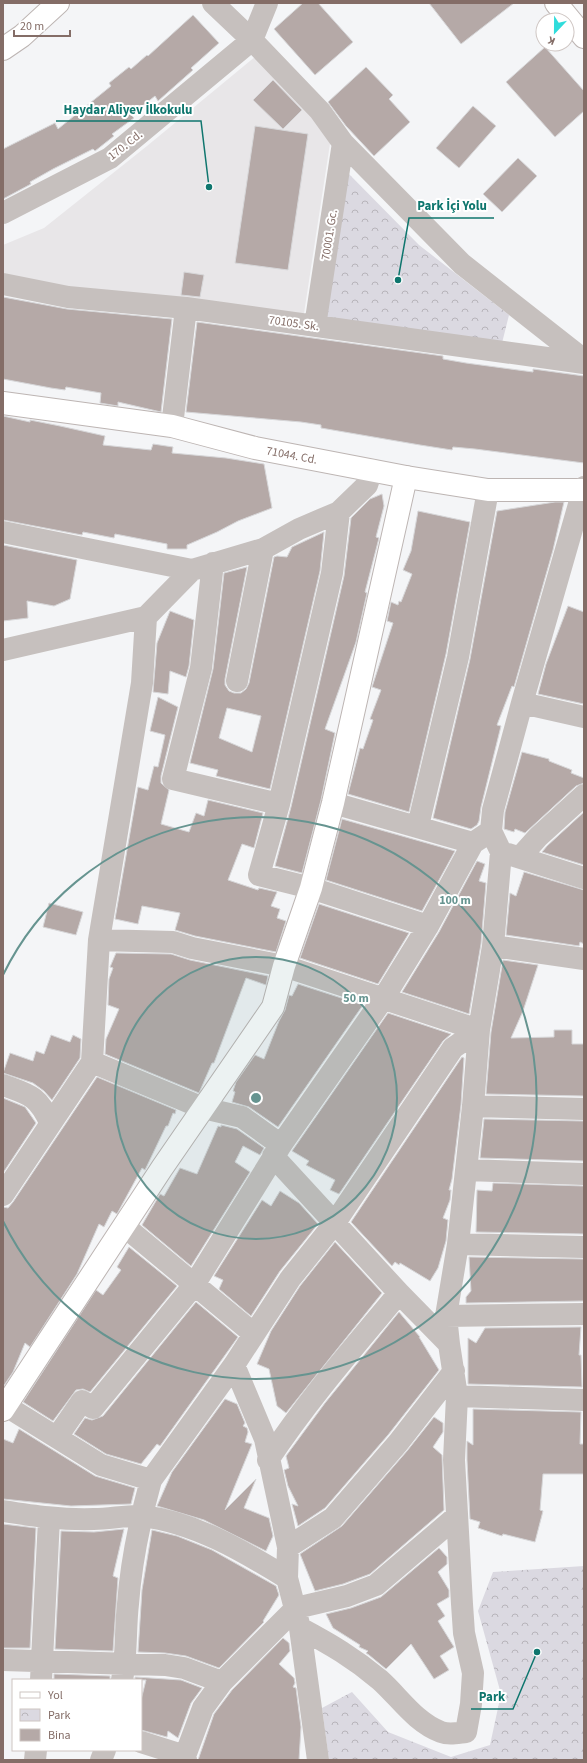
<svg xmlns="http://www.w3.org/2000/svg" width="587" height="1763" font-family="'Source Sans 3',sans-serif">
  <style>
    .built { fill: #e8e6e8 }
    .park { fill: url(#park-crowns) }
    .building { fill: #b5a9a7; stroke: #d7d7d9; fill-rule: evenodd }
    .lines { fill: none; stroke-linecap: round; stroke-linejoin: round }
    .secondary-casing { stroke: #bdb5b3; stroke-width: 24 }
    .street { stroke: #c6c0be; stroke-width: 22 }
    .secondary { stroke: #fff; stroke-width: 22 }
    .ring { fill: none; stroke: #669490; stroke-width: 2 }
    .labels { text-anchor: middle; stroke-width: 4; stroke-linejoin: round; paint-order: stroke }
    .street-label { font-size: 12px; fill: #846d67; stroke: #fff }
    .centre { fill: #669490; stroke: #fff; stroke-width: 2 }
    .ring-label { font-size: 12px; text-anchor: middle; font-weight: bold; fill: #669490; stroke: #fff; stroke-width: 4; stroke-linejoin: round; paint-order: stroke }
    .leader { fill: none; stroke: #0f766e; stroke-width: 1.5 }
    .callout-dot { fill: #0f766e; stroke: #fff; stroke-width: 1.5 }
    .callout-label { font-size: 13px; text-anchor: middle; font-weight: bold; fill: #0f766e; stroke: #fff; stroke-width: 4; stroke-linejoin: round; paint-order: stroke }
  </style>
  <defs>
    <pattern id="park-crowns" width="20" height="18" patternUnits="userSpaceOnUse"><rect width="20" height="18" fill="#dbd9e1"/><path d="M2 6a3 3 0 1 1 6 0M12 15a3 3 0 1 1 6 0" fill="none" stroke="#b7b4ba"/></pattern>
  </defs>
  <rect width="100%" height="100%" fill="#f4f5f7"/>
  <path class="built" d="M 256,56 L 331,137 L 303,320 L 3,277 L 3,245 L 44,228 L 147,146 Z"/>
  <path class="park" d="M 346,171 L 419,245 L 509,315 L 501,347 L 325,325 Z
    M 584,1566 L 584,1760 L 329,1760 L 322,1708 L 352,1692 L 388,1732 L 451,1757 L 490,1745 L 501,1694 L 478,1611 L 493,1572 Z"/>
  <path class="building" d="M 303,3 L 318,3 L 353,42 L 315,75 L 274,29 Z
    M 429,3 L 514,3 L 461,44 Z
    M 193,15 L 219,43 L 191,68 L 193,70 L 158,101 L 155,96 L 131,115 L 134,118 L 112,134 L 114,136 L 95,151 L 93,149 L 53,169 L 30,182 L 31,184 L 3,199 L 3,149 L 55,123 L 58,129 L 111,86 L 109,83 L 129,67 L 131,69 L 147,55 L 148,56 Z
    M 545,47 L 584,91 L 584,111 L 555,137 L 506,82 Z
    M 366,67 L 393,95 L 389,99 L 410,122 L 374,156 L 346,126 L 328,102 Z
    M 273,80 L 302,110 L 283,129 L 253,100 Z
    M 473,106 L 496,126 L 459,168 L 436,148 Z
    M 255,126 L 308,134 L 288,270 L 235,263 Z
    M 518,158 L 537,176 L 502,212 L 483,194 Z
    M 184,272 L 204,275 L 200,297 L 181,295 Z
    M 3,297 L 67,309 L 172,319 L 161,412 L 118,402 L 118,406 L 100,403 L 101,393 L 66,387 L 65,390 L 51,388 L 3,379 Z
    M 197,322 L 443,356 L 443,359 L 466,363 L 533,372 L 533,369 L 584,376 L 584,463 L 475,449 L 453,447 L 452,450 L 420,445 L 321,428 L 321,425 L 301,422 L 186,412 Z
    M 3,416 L 30,422 L 30,420 L 60,426 L 105,436 L 103,445 L 151,450 L 153,444 L 173,447 L 172,453 L 226,458 L 264,464 L 272,508 L 238,521 L 217,532 L 187,545 L 187,549 L 167,549 L 167,544 L 115,534 L 114,538 L 83,532 L 82,535 L 3,520 Z
    M 382,494 L 384,506 L 376,537 L 379,538 L 365,592 L 367,593 L 356,642 L 325,729 L 335,733 L 321,800 L 302,873 L 275,866 L 291,807 L 344,576 L 351,518 L 370,499 Z
    M 555,502 L 564,502 L 553,550 L 514,687 L 512,686 L 497,725 L 501,726 L 481,807 L 479,821 L 477,825 L 471,829 L 433,818 L 470,659 L 497,511 Z
    M 418,511 L 470,522 L 446,654 L 409,812 L 348,794 L 360,748 L 363,749 L 373,720 L 370,719 L 381,690 L 372,687 L 393,623 L 387,621 L 391,602 L 398,605 L 399,601 L 401,602 L 412,574 L 403,570 L 411,551 Z
    M 324,532 L 320,571 L 270,789 L 216,776 L 218,770 L 190,763 L 213,669 L 224,573 L 247,567 L 225,679 L 225,685 L 229,691 L 234,693 L 241,693 L 246,689 L 249,683 L 274,557 L 277,556 L 287,557 L 292,547 ZM 227,708 L 261,716 L 252,752 L 219,738 Z
    M 3,545 L 77,560 L 70,599 L 54,606 L 27,601 L 28,618 L 3,621 Z
    M 568,606 L 584,612 L 584,704 L 538,694 L 546,664 Z
    M 170,611 L 194,620 L 189,666 L 186,677 L 170,671 L 168,694 L 153,692 L 157,643 Z
    M 158,697 L 178,707 L 161,776 L 161,783 L 169,790 L 161,824 L 189,832 L 196,813 L 204,816 L 208,800 L 263,813 L 254,848 L 242,844 L 228,880 L 258,890 L 259,888 L 277,892 L 271,906 L 280,909 L 277,918 L 286,921 L 276,952 L 195,936 L 175,930 L 180,913 L 142,906 L 138,924 L 115,919 L 138,787 L 148,790 L 154,766 L 158,767 L 165,735 L 150,731 Z
    M 522,752 L 549,759 L 549,761 L 572,770 L 571,773 L 584,778 L 584,783 L 576,786 L 525,833 L 515,829 L 514,832 L 504,829 L 505,812 Z
    M 584,812 L 584,865 L 542,852 L 547,846 Z
    M 342,819 L 455,851 L 422,911 L 326,880 Z
    M 477,861 L 485,864 L 479,881 L 486,883 L 481,944 L 469,1014 L 402,992 L 439,932 Z
    M 524,872 L 584,890 L 584,944 L 580,942 L 579,946 L 506,935 L 510,893 L 516,896 Z
    M 49,903 L 83,912 L 76,935 L 43,927 Z
    M 319,904 L 409,933 L 378,984 L 300,958 Z
    M 116,953 L 171,954 L 190,960 L 268,976 L 266,985 L 246,978 L 214,1063 L 212,1063 L 199,1093 L 105,1054 L 106,1039 L 119,1009 L 108,1005 L 109,979 L 113,968 L 110,967 Z
    M 503,960 L 538,965 L 523,1011 L 511,1038 L 554,1037 L 554,1030 L 572,1030 L 572,1044 L 584,1044 L 584,1096 L 486,1094 L 491,1032 Z
    M 298,984 L 363,1005 L 278,1127 L 249,1107 L 232,1102 L 235,1092 L 233,1091 L 236,1082 L 255,1055 L 264,1059 L 279,1021 L 285,1010 L 289,995 L 292,996 Z
    M 388,1013 L 451,1034 L 443,1041 L 339,1194 L 330,1190 L 335,1180 L 306,1165 L 309,1161 L 292,1151 Z
    M 51,1035 L 70,1042 L 73,1035 L 81,1039 L 80,1058 L 52,1100 L 44,1091 L 33,1083 L 3,1073 L 10,1053 L 33,1061 L 36,1051 L 44,1054 Z
    M 462,1057 L 464,1058 L 461,1105 L 452,1179 L 449,1190 L 451,1190 L 450,1200 L 443,1218 L 448,1220 L 446,1241 L 438,1268 L 430,1281 L 400,1263 L 399,1265 L 395,1262 L 392,1266 L 351,1222 Z
    M 97,1077 L 176,1110 L 175,1114 L 173,1113 L 168,1126 L 166,1126 L 145,1170 L 142,1168 L 117,1214 L 112,1211 L 104,1227 L 99,1224 L 77,1274 L 30,1347 L 25,1343 L 13,1372 L 3,1387 L 3,1207 L 8,1208 L 13,1202 Z
    M 3,1098 L 25,1107 L 36,1123 L 3,1173 Z
    M 484,1119 L 584,1121 L 584,1161 L 480,1158 Z
    M 221,1125 L 237,1129 L 264,1148 L 260,1155 L 243,1146 L 235,1162 L 250,1172 L 191,1266 L 142,1225 L 160,1194 L 164,1196 L 180,1168 L 197,1174 L 218,1126 L 221,1127 Z
    M 493,1183 L 584,1186 L 584,1234 L 476,1232 L 477,1190 L 492,1191 Z
    M 280,1191 L 299,1203 L 318,1224 L 280,1271 L 251,1316 L 219,1289 L 223,1280 L 214,1276 L 262,1200 L 271,1206 Z
    M 335,1242 L 382,1293 L 286,1413 L 277,1406 L 269,1369 L 257,1364 L 271,1331 L 300,1286 Z
    M 129,1247 L 177,1286 L 90,1392 L 83,1389 L 76,1390 L 53,1421 L 23,1402 L 96,1290 L 103,1295 L 121,1270 L 117,1267 Z
    M 469,1257 L 584,1259 L 584,1301 L 466,1303 L 466,1297 L 471,1291 Z
    M 196,1302 L 238,1337 L 160,1446 L 157,1444 L 141,1464 L 106,1454 L 74,1434 L 85,1418 L 92,1420 L 103,1416 Z
    M 399,1312 L 420,1337 L 419,1337 L 439,1370 L 388,1435 L 325,1508 L 298,1526 L 292,1504 L 298,1506 L 288,1486 L 284,1470 L 289,1468 L 286,1456 L 325,1403 Z
    M 581,1327 L 579,1355 L 581,1355 L 582,1387 L 468,1384 L 468,1338 L 476,1343 L 485,1328 Z
    M 225,1399 L 237,1404 L 245,1423 L 243,1426 L 247,1428 L 248,1432 L 245,1442 L 252,1444 L 225,1510 L 256,1479 L 244,1508 L 269,1518 L 273,1536 L 266,1551 L 204,1520 L 157,1506 L 172,1472 Z
    M 473,1409 L 581,1412 L 580,1444 L 584,1444 L 584,1474 L 543,1474 L 540,1510 L 543,1511 L 535,1542 L 503,1534 L 502,1536 L 478,1528 L 480,1522 L 470,1519 L 467,1460 L 467,1441 L 473,1445 Z
    M 434,1417 L 443,1423 L 443,1432 L 433,1447 L 442,1455 L 444,1510 L 370,1574 L 343,1584 L 315,1591 L 300,1554 L 342,1526 L 407,1451 Z
    M 19,1429 L 95,1476 L 135,1488 L 131,1504 L 71,1506 L 3,1499 L 3,1439 L 13,1443 Z
    M 3,1524 L 36,1528 L 30,1648 L 3,1648 Z
    M 124,1529 L 113,1576 L 118,1578 L 113,1651 L 55,1649 L 61,1531 L 94,1532 Z
    M 152,1530 L 177,1536 L 212,1550 L 276,1586 L 279,1595 L 263,1621 L 264,1622 L 219,1668 L 186,1656 L 165,1653 L 138,1652 L 142,1590 Z
    M 439,1548 L 447,1557 L 447,1564 L 438,1572 L 449,1590 L 449,1597 L 437,1604 L 445,1616 L 438,1621 L 454,1647 L 440,1656 L 449,1670 L 434,1679 L 411,1644 L 386,1669 L 369,1655 L 366,1653 L 368,1651 L 359,1647 L 360,1645 L 333,1628 L 326,1614 L 351,1608 L 381,1597 Z
    M 283,1638 L 289,1643 L 290,1651 L 279,1664 L 294,1678 L 295,1683 L 293,1687 L 296,1688 L 301,1727 L 299,1760 L 198,1760 L 214,1714 L 232,1690 Z
    M 54,1674 L 110,1676 L 110,1680 L 54,1680 Z
    M 135,1677 L 181,1680 L 202,1688 L 191,1703 L 178,1738 L 168,1731 L 167,1737 L 141,1730 L 141,1700 L 146,1680 L 135,1680 Z"/>
  <g class="lines">
    <g class="secondary-casing">
      <g id="secondary">
        <path d="M 556,3 L 584,37"/>
        <path d="M 3,49 L 22,36 L 58,3"/>
        <path id="s1" d="M 3,403 L 172,426 L 255,448 L 406,477 L 488,490 L 584,490"/>
        <path d="M 3,1410 L 162,1168 L 273,1007 L 284,966 L 311,888 L 333,803 L 406,477"/>
      </g>
    </g>
    <path class="street" d="M 213,3 L 252,40 L 320,111 L 343,143 L 462,264 L 584,360
      M 3,213 L 110,158 L 252,40 L 267,3
      M 3,284 L 68,297 L 186,308 L 584,363
      M 315,326 L 343,143
      M 172,426 L 186,308
      M 339,512 L 332,573 L 279,804 L 259,875 L 311,888 L 428,926
      M 3,532 L 192,570
      M 213,563 L 201,668 L 173,779 L 279,804
      M 3,650 L 146,617 L 192,570 L 263,549 L 299,529 L 339,512 L 367,485 L 372,470
      M 237,681 L 263,549
      M 522,703 L 584,717
      M 333,803 L 473,843
      M 418,826 L 458,657 L 488,490
      M 508,854 L 584,878
      M 521,856 L 538,837 L 584,795
      M 99,940 L 173,942 L 192,948 L 284,966 L 479,1030
      M 493,946 L 584,959
      M 92,1062 L 203,1108 L 242,1117 L 281,1145
      M 3,1085 C 30,1095 37,1095 50,1122
      M 473,1106 L 584,1109
      M 273,1156 L 399,1293 L 449,1344 L 457,1396 L 454,1460 L 462,1604 L 464,1633 L 473,1673 L 471,1704 L 466,1732 C 457,1733 449,1735 441,1732 C 415,1722 400,1698 380,1680 C 354,1658 330,1644 300,1628
      M 466,1170 L 584,1174
      M 3,1195 L 92,1062 L 99,940 L 142,683 L 146,617
      M 124,1226 L 254,1334
      M 458,1244 L 584,1247
      M 446,1316 L 584,1314
      M 449,1344 L 446,1316 L 458,1244 L 473,1106 L 479,1030 L 493,946 L 501,852 L 491,831 L 493,810 L 522,703 L 584,487
      M 234,1365 L 265,1439 L 288,1547 L 287,1578 L 300,1628 L 318,1760
      M 457,1396 L 584,1400
      M 6,1406 L 101,1465 L 151,1480 L 234,1365 L 290,1279 L 334,1224 L 453,1048 L 479,1030
      M 57,1437 L 82,1401 L 93,1408 L 194,1285 L 281,1145 L 383,999 L 428,926 L 473,843 L 491,831
      M 268,1460 C 307,1401 354,1347 399,1293
      M 3,1511 C 35,1516 61,1520 94,1519 C 110,1519 127,1515 142,1516 C 194,1522 243,1551 287,1578
      M 288,1547 L 333,1518 L 398,1443 L 454,1371
      M 3,1660 L 165,1665 L 184,1668 L 222,1682
      M 41,1680 L 49,1519
      M 122,1680 C 127,1655 125,1629 128,1604 C 131,1562 140,1520 151,1480
      M 141,1742 L 185,1756
      M 35,1760 L 36,1750
      M 101,1760 L 105,1750
      M 186,1760 L 185,1756 L 203,1708 L 222,1682 L 296,1608 L 347,1596 L 376,1585 L 456,1517"/>
    <use href="#secondary" class="secondary"/>
  </g>
  <circle cx="256" cy="1098" r="141" fill="#669490" fill-opacity=".12"/>
  <g class="ring">
    <circle cx="256" cy="1098" r="141"/>
    <path d="M3 975A281 281 0 1 1 3 1221"/>
  </g>
  <g class="labels">
    <g class="street-label">
      <text transform="translate(125 145) rotate(-38)" y="4">170. Cd.</text>
      <text transform="translate(329 235) rotate(-81)" y="4">70001. Gc.</text>
      <text transform="translate(294 323) rotate(8)" y="4">70105. Sk.</text>
      <text dy="4" stroke="none"><textPath href="#s1" startOffset="294">71044. Cd.</textPath></text>
    </g>
  </g>
  <circle cx="256" cy="1098" r="6" class="centre"/>
  <g class="ring-label">
    <text x="455" y="904">100 m</text>
    <text x="356" y="1002">50 m</text>
  </g>
  <path class="leader" d="M209 187L201 121H56M398 280L409 218H494M537 1652L513 1709H471"/>
  <g class="callout-dot">
    <circle cx="209" cy="187" r="4"/>
    <circle cx="398" cy="280" r="4"/>
    <circle cx="537" cy="1652" r="4"/>
  </g>
  <g class="callout-label">
    <text x="128" y="114">Haydar Aliyev İlkokulu</text>
    <text x="452" y="210">Park İçi Yolu</text>
    <text x="492" y="1701">Park</text>
  </g>
  <rect width="587" height="1763" fill="none" stroke="#846d67" stroke-width="8"/>
  <rect x="12" y="1679" width="130" height="72" fill="#ffffff" stroke="#cec5c2"/>
  <rect x="20" y="1692" width="20" height="6" fill="#ffffff" stroke="#cec5c2"/>
  <text x="48" y="1699" font-size="12" fill="#846d67">Yol</text>
  <rect x="20" y="1709" width="20" height="12" fill="url(#park-crowns)" stroke="#cec5c2"/>
  <text x="48" y="1719" font-size="12" fill="#846d67">Park</text>
  <rect x="20" y="1729" width="20" height="12" fill="#b5a9a7" stroke="#cec5c2"/>
  <text x="48" y="1739" font-size="12" fill="#846d67">Bina</text>
  <g transform="translate(555 32) rotate(202)"><circle r="19" fill="#ffffff" stroke="#cec5c2"/>
  <path d="M0-3L7 15L0 10L-7 15Z" fill="#2fdcdb"/>
  <text y="-6" font-size="11" font-weight="bold" text-anchor="middle" fill="#846d67">K</text>
  </g>
  <path d="M14 30v6h56v-6" fill="none" stroke="#846d67" stroke-width="2"/>
  <text x="20" y="30" font-size="12" fill="#846d67" stroke="#ffffff" stroke-width="3" paint-order="stroke">20 m</text>
</svg>
